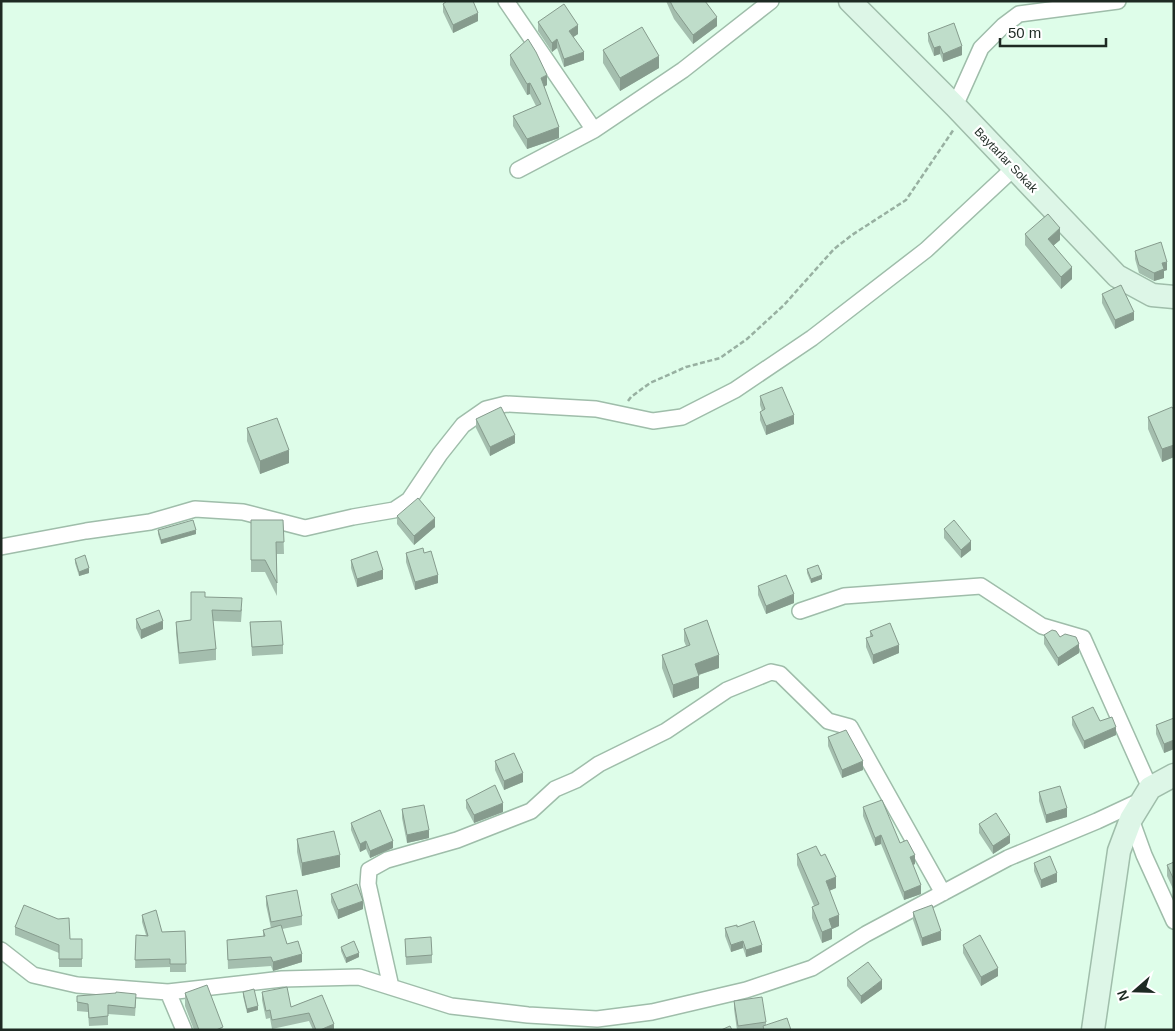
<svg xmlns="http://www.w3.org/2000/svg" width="1175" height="1031" font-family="Arial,sans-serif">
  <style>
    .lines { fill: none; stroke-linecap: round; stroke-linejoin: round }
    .street-casing { stroke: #9fbdaa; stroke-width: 18 }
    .secondary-casing { stroke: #9fbdaa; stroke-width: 25 }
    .path { stroke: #98b0a1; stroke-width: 2.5; stroke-dasharray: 5 2.5; stroke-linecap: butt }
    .street { stroke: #fff; stroke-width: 15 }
    .secondary { stroke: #ddf6e7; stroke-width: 22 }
    .wall { fill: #a4beae }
    .shaded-wall { fill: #869b8d }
    .building { fill: #bfddca; stroke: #869b8d }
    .labels { text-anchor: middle; stroke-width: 4.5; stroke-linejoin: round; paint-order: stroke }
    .street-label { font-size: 12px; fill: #1e2a23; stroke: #fff }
  </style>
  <rect width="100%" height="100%" fill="#defde9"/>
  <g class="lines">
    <g class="street-casing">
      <path id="street" d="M 506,1 L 594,130
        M 955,106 L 981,48 L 1003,26 L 1019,14 L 1118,1
        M 518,170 L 594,130 L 683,70 L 771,1
        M 1,547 L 86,531 L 150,522 L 195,509 L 243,512 L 305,528 L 353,517 L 394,510 L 409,500 L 440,454 L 463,425 L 486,409 L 506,404 L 596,409 L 653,421 L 682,417 L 735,390 L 812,338 L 926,250 L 1014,168
        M 800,611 L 844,596 L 981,586 L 1042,626 L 1083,638 L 1150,788
        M 1131,819 L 1144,855 L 1174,921
        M 1,950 L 33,975 L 77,985 L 168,992 L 282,979 L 359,977 L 451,1006 L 528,1015 L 597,1019 L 652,1012 L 746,990 L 812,968 L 866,934 L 1008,858 L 1097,821 L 1142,800
        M 391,987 L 368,884 L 369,870 L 387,860 L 457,840 L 531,811 L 555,789 L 576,780 L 599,764 L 666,731 L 727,690 L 771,672 L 780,674 L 828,721 L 850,727 L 943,893
        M 168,992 L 184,1030"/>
    </g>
    <g class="secondary-casing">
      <path id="secondary" d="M 850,1 L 955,106 L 1117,276 L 1152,295 L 1174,297
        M 1093,1030 L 1119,851 L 1131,819 L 1150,788 L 1174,775"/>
    </g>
    <path class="path" d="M 628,401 L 631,397 L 650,383 L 686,367 L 720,358 L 747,339 L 784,305 L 834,249 L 852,235 L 906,200 L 954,129"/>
    <use href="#street" class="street"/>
    <use href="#secondary" class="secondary"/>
  </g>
  <path class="wall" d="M 666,1 L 705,1 L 717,26 L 693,44 L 674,19 Z
    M 443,4 L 478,21 L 453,33 L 443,12 Z
    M 538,22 L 578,34 L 573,37 L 584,60 L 564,67 L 557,48 L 552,52 L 538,31 Z
    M 928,33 L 962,55 L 943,62 L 940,54 L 934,56 L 928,41 Z
    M 603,50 L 659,68 L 620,91 L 603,63 Z
    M 510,55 L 547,85 L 544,87 L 559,138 L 527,149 L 513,126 L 513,116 L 536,106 L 530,94 L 527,95 L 510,65 Z
    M 1025,234 L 1060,240 L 1053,246 L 1072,279 L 1061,289 L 1025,245 Z
    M 1135,251 L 1167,270 L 1164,271 L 1164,278 L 1154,281 L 1139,273 L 1135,259 Z
    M 1102,294 L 1134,320 L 1115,329 L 1102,303 Z
    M 760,396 L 794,424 L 766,435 L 760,420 L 760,412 L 762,411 L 760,405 Z
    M 1174,410 L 1174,457 L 1162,462 L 1148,429 L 1148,417 Z
    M 476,419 L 515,443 L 490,456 L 476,428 Z
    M 247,428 L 289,463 L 260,474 L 247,441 Z
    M 397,516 L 435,527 L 414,545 L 397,524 Z
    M 251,520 L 283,520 L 284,554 L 277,554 L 277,596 L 265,572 L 251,572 Z
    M 944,529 L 971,550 L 961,558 L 944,538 Z
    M 158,530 L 196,534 L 161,544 L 158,534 Z
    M 406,553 L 424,553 L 438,583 L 415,590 L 406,562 Z
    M 75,559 L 89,573 L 79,576 L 75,563 Z
    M 351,560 L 383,579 L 357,587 L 351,568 Z
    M 807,569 L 822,579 L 811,583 L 807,573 Z
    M 758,586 L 794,603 L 766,614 L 758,595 Z
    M 205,597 L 242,609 L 241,622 L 213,621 L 216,649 L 216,660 L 179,664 L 176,633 L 176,622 L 191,620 Z
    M 136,619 L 163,629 L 141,639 L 136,628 Z
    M 250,622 L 283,645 L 283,654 L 252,656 Z
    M 684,629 L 719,668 L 699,675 L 699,688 L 673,698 L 662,668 L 662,655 L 686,646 L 684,641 Z
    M 870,631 L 899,653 L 873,664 L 866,647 L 866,638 L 870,637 Z
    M 1044,635 L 1060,637 L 1079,653 L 1058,666 L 1044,644 Z
    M 1072,717 L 1100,721 L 1116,735 L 1084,749 L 1072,725 Z
    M 1174,718 L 1174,749 L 1164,753 L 1156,734 L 1156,725 Z
    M 828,737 L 863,770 L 842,778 L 828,746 Z
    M 495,761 L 523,782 L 504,790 L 495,770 Z
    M 1039,792 L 1067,817 L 1046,823 L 1039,801 Z
    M 466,800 L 503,812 L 474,823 L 466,808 Z
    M 863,807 L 900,843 L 915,864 L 913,865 L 921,894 L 904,900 L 881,844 L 875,846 L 863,816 Z
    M 402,809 L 429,838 L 407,843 L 402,818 Z
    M 351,823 L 393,848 L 370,858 L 366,849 L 360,852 L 351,830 Z
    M 979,824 L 1010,843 L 993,854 L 979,833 Z
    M 297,839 L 340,867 L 302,876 L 297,852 Z
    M 797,854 L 836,888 L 829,891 L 839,926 L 832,929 L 832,939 L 822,943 L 812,918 L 812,907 L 814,906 L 797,865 Z
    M 1174,862 L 1174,891 L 1167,876 L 1167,865 Z
    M 1034,863 L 1057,882 L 1041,888 L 1034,871 Z
    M 331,894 L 363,909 L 338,919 L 331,902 Z
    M 266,896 L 302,916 L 302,925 L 282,929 L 287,944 L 302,962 L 273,971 L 271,966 L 228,969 L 227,940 L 263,937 L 263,930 L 271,928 L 266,905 Z
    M 913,912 L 941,940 L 922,946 L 913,920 Z
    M 142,915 L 162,932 L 185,931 L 186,972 L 170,972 L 170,967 L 135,968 L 136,935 L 146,935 L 142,922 Z
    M 15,927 L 70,939 L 82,939 L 82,967 L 59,967 L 59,953 L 15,935 Z
    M 737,927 L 762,952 L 746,957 L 743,948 L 731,952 L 725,936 L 725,928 Z
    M 405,939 L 432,955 L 432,963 L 406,965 Z
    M 963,945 L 998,976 L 981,986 L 963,953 Z
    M 341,947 L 359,957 L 346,963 L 341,951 Z
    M 847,978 L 882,989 L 861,1004 L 847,986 Z
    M 243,992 L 258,1010 L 247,1013 L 243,996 Z
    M 262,992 L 291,1007 L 322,995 L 334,1030 L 313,1030 L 309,1021 L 272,1029 L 270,1018 L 266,1019 L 262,1000 Z
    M 185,993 L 223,1030 L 194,1030 L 185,1006 Z
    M 77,996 L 136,1002 L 135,1016 L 108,1014 L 108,1025 L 89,1026 L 88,1012 L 77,1011 Z
    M 734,1001 L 766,1022 L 766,1025 L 791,1030 L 737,1030 L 734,1009 Z"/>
  <path class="shaded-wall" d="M 478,13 L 478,21 L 453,33 L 453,25 Z
    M 717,17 L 717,26 L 693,44 L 693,35 Z
    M 578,25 L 578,34 L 569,40 L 569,31 Z
    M 557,39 L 557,48 L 552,52 L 552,43 Z
    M 940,46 L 940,54 L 934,56 L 934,48 Z
    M 962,46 L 962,55 L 943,62 L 943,54 Z
    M 584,52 L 584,60 L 564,67 L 564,59 Z
    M 659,56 L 659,68 L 620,91 L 620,78 Z
    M 547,75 L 547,85 L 541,88 L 541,78 Z
    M 530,83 L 530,94 L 527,95 L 527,84 Z
    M 559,127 L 559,138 L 527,149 L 527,139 Z
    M 1060,228 L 1060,240 L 1048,250 L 1048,239 Z
    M 1167,262 L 1167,270 L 1164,271 L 1164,278 L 1154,281 L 1154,273 L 1162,263 Z
    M 1072,267 L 1072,279 L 1061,289 L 1061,277 Z
    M 1134,312 L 1134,320 L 1115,329 L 1115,320 Z
    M 794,415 L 794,424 L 766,435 L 766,426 Z
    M 515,435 L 515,443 L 490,456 L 490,447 Z
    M 1174,445 L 1174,457 L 1162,462 L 1162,449 Z
    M 289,450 L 289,463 L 260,474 L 260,461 Z
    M 435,518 L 435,527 L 414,545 L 414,536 Z
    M 196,530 L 196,534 L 161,544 L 161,540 Z
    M 971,541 L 971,550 L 961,558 L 961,550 Z
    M 89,568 L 89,573 L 79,576 L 79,572 Z
    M 383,570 L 383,579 L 357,587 L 357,579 Z
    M 438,575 L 438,583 L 415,590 L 415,582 Z
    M 822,575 L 822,579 L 811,583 L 811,579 Z
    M 794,594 L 794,603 L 766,614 L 766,606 Z
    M 163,621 L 163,629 L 141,639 L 141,630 Z
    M 1079,644 L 1079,653 L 1058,666 L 1058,658 Z
    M 899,645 L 899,653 L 873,664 L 873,655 Z
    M 719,655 L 719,668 L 695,676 L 695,664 Z
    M 699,676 L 699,688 L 673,698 L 673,685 Z
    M 1116,727 L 1116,735 L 1084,749 L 1084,741 Z
    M 1174,740 L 1174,749 L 1164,753 L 1164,744 Z
    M 863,761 L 863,770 L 842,778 L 842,770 Z
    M 523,773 L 523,782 L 504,790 L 504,781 Z
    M 503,803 L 503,812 L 474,823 L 474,815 Z
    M 1067,808 L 1067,817 L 1046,823 L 1046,815 Z
    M 429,830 L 429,838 L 407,843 L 407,835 Z
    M 881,835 L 881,844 L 875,846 L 875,838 Z
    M 1010,835 L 1010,843 L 993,854 L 993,846 Z
    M 366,841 L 366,849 L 360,852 L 360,844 Z
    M 393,841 L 393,848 L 370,858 L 370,851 Z
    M 340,855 L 340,867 L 302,876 L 302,863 Z
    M 915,855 L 915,864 L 910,866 L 910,857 Z
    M 1057,873 L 1057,882 L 1041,888 L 1041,880 Z
    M 836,877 L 836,888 L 826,892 L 826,881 Z
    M 921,885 L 921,894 L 904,900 L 904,892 Z
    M 363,901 L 363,909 L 338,919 L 338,910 Z
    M 839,915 L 839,926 L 832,929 L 832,939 L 822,943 L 822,932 L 829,919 Z
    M 941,931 L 941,940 L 922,946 L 922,938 Z
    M 743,941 L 743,948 L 731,952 L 731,945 Z
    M 762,945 L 762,952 L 746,957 L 746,950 Z
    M 359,953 L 359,957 L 346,963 L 346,958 Z
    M 302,954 L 302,962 L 273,971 L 273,962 Z
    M 998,968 L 998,976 L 981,986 L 981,977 Z
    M 882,980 L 882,989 L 861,1004 L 861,996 Z
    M 258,1006 L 258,1010 L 247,1013 L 247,1009 Z
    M 334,1024 L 334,1030 L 320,1030 Z"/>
  <path class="building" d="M 447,1 L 473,1 L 478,13 L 453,25 L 443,4 Z
    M 670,1 L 705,1 L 717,17 L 693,35 L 674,9 Z
    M 564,4 L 578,25 L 569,31 L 584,52 L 564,59 L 557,39 L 552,43 L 538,22 Z
    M 954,23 L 962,46 L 943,54 L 940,46 L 934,48 L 928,33 Z
    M 642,27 L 659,56 L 620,78 L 603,50 Z
    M 528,39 L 536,52 L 547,75 L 541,78 L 559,127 L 527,139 L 513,116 L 541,104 L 530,83 L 527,84 L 510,55 Z
    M 1048,214 L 1060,228 L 1048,239 L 1072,267 L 1061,277 L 1025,234 Z
    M 1161,242 L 1167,262 L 1162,263 L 1164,269 L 1154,273 L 1139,265 L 1135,251 Z
    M 1121,285 L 1134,312 L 1115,320 L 1102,294 Z
    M 782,387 L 794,415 L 766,426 L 760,412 L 765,409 L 760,396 Z
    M 501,407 L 515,435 L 490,447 L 476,419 Z
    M 1172,407 L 1174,410 L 1174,445 L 1162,449 L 1148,417 Z
    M 277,418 L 289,450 L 260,461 L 247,428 Z
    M 418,498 L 435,518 L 414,536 L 397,516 Z
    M 193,520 L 196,530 L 161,540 L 158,530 Z
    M 251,520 L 283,520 L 284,542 L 276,542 L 277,583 L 265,560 L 251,560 Z
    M 954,520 L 971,541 L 961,550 L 944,529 Z
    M 423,548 L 424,553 L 431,551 L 438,575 L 415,582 L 406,553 Z
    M 377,551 L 383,570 L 357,579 L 351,560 Z
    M 85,555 L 89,568 L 79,572 L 75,559 Z
    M 818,565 L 822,575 L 811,579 L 807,569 Z
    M 786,575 L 794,594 L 766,606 L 758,586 Z
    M 191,592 L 205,592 L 205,597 L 242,598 L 241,611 L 212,610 L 216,649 L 179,653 L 176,622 L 191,620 Z
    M 159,610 L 163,621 L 141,630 L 136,619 Z
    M 707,620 L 719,655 L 695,664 L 699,676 L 673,685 L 662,655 L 690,645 L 684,629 Z
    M 281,621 L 283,645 L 252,647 L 250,622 Z
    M 890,623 L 899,645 L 873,655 L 866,638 L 873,636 L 870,631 Z
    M 1052,630 L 1056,631 L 1060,637 L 1065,634 L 1076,637 L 1079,644 L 1058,658 L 1044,635 Z
    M 1093,707 L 1100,721 L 1112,717 L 1116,727 L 1084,741 L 1072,717 Z
    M 1174,718 L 1174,740 L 1164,744 L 1156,725 Z
    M 846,730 L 863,761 L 842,770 L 828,737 Z
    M 514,753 L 523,773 L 504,781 L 495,761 Z
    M 495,785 L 503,803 L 474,815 L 466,800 Z
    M 1060,786 L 1067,808 L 1046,815 L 1039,792 Z
    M 882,800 L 900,843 L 907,840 L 915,855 L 910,857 L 921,885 L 904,892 L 881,835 L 875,838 L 863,807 Z
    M 424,805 L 429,830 L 407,835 L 402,809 Z
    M 380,810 L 393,841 L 370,851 L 366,841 L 360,844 L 351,823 Z
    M 996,813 L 1010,835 L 993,846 L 979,824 Z
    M 334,831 L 340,855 L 302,863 L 297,839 Z
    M 816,846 L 821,856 L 825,854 L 836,877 L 826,881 L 839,915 L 829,919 L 832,928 L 822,932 L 812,907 L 819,904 L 797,854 Z
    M 1050,856 L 1057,873 L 1041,880 L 1034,863 Z
    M 1174,862 L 1174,880 L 1167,865 Z
    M 357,884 L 363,901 L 338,910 L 331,894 Z
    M 297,890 L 302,916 L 271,922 L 266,896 Z
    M 24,905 L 58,919 L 69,918 L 70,939 L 82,939 L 82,959 L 59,959 L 59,945 L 15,927 Z
    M 932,905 L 941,931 L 922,938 L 913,912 Z
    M 156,910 L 162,932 L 185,931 L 186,964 L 170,964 L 170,959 L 135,960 L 136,935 L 148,936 L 142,915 Z
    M 754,921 L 762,945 L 746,950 L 743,941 L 731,945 L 725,928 L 737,925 L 737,927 Z
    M 281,925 L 287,944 L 298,941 L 302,954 L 273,962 L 271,957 L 228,960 L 227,940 L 265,936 L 263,930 Z
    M 980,935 L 998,968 L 981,977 L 963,945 Z
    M 431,937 L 432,955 L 406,957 L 405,939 Z
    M 354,941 L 359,953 L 346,958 L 341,947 Z
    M 868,962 L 882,980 L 861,996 L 847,978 Z
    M 207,985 L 223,1027 L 216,1030 L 199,1030 L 185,993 Z
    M 287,987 L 291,1007 L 322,995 L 334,1024 L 320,1030 L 316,1030 L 309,1013 L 272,1020 L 270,1010 L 266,1011 L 262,992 Z
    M 254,989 L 258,1006 L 247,1009 L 243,992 Z
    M 116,992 L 136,994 L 135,1008 L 108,1005 L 108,1016 L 89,1018 L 88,1004 L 77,1002 L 77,996 L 116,993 Z
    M 762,997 L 766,1022 L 738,1026 L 734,1001 Z
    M 787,1018 L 791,1030 L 764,1030 L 763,1026 Z
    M 730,1026 L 732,1030 L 721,1030 Z"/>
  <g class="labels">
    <g class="street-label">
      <text transform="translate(1006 160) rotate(46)" y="4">Baytarlar Sokak</text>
    </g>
  </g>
  <rect width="1175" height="1031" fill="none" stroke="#1e2a23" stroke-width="5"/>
  <g transform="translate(1135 991) rotate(250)" stroke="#ffffff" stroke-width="4" paint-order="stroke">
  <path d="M0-4L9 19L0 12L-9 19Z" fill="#1e2a23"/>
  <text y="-8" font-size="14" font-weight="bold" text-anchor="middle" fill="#1e2a23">N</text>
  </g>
  <path d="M1000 38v8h106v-8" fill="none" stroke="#1e2a23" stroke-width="2.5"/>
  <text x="1008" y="38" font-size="15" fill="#1e2a23" stroke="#ffffff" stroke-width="4" paint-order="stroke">50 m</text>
</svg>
